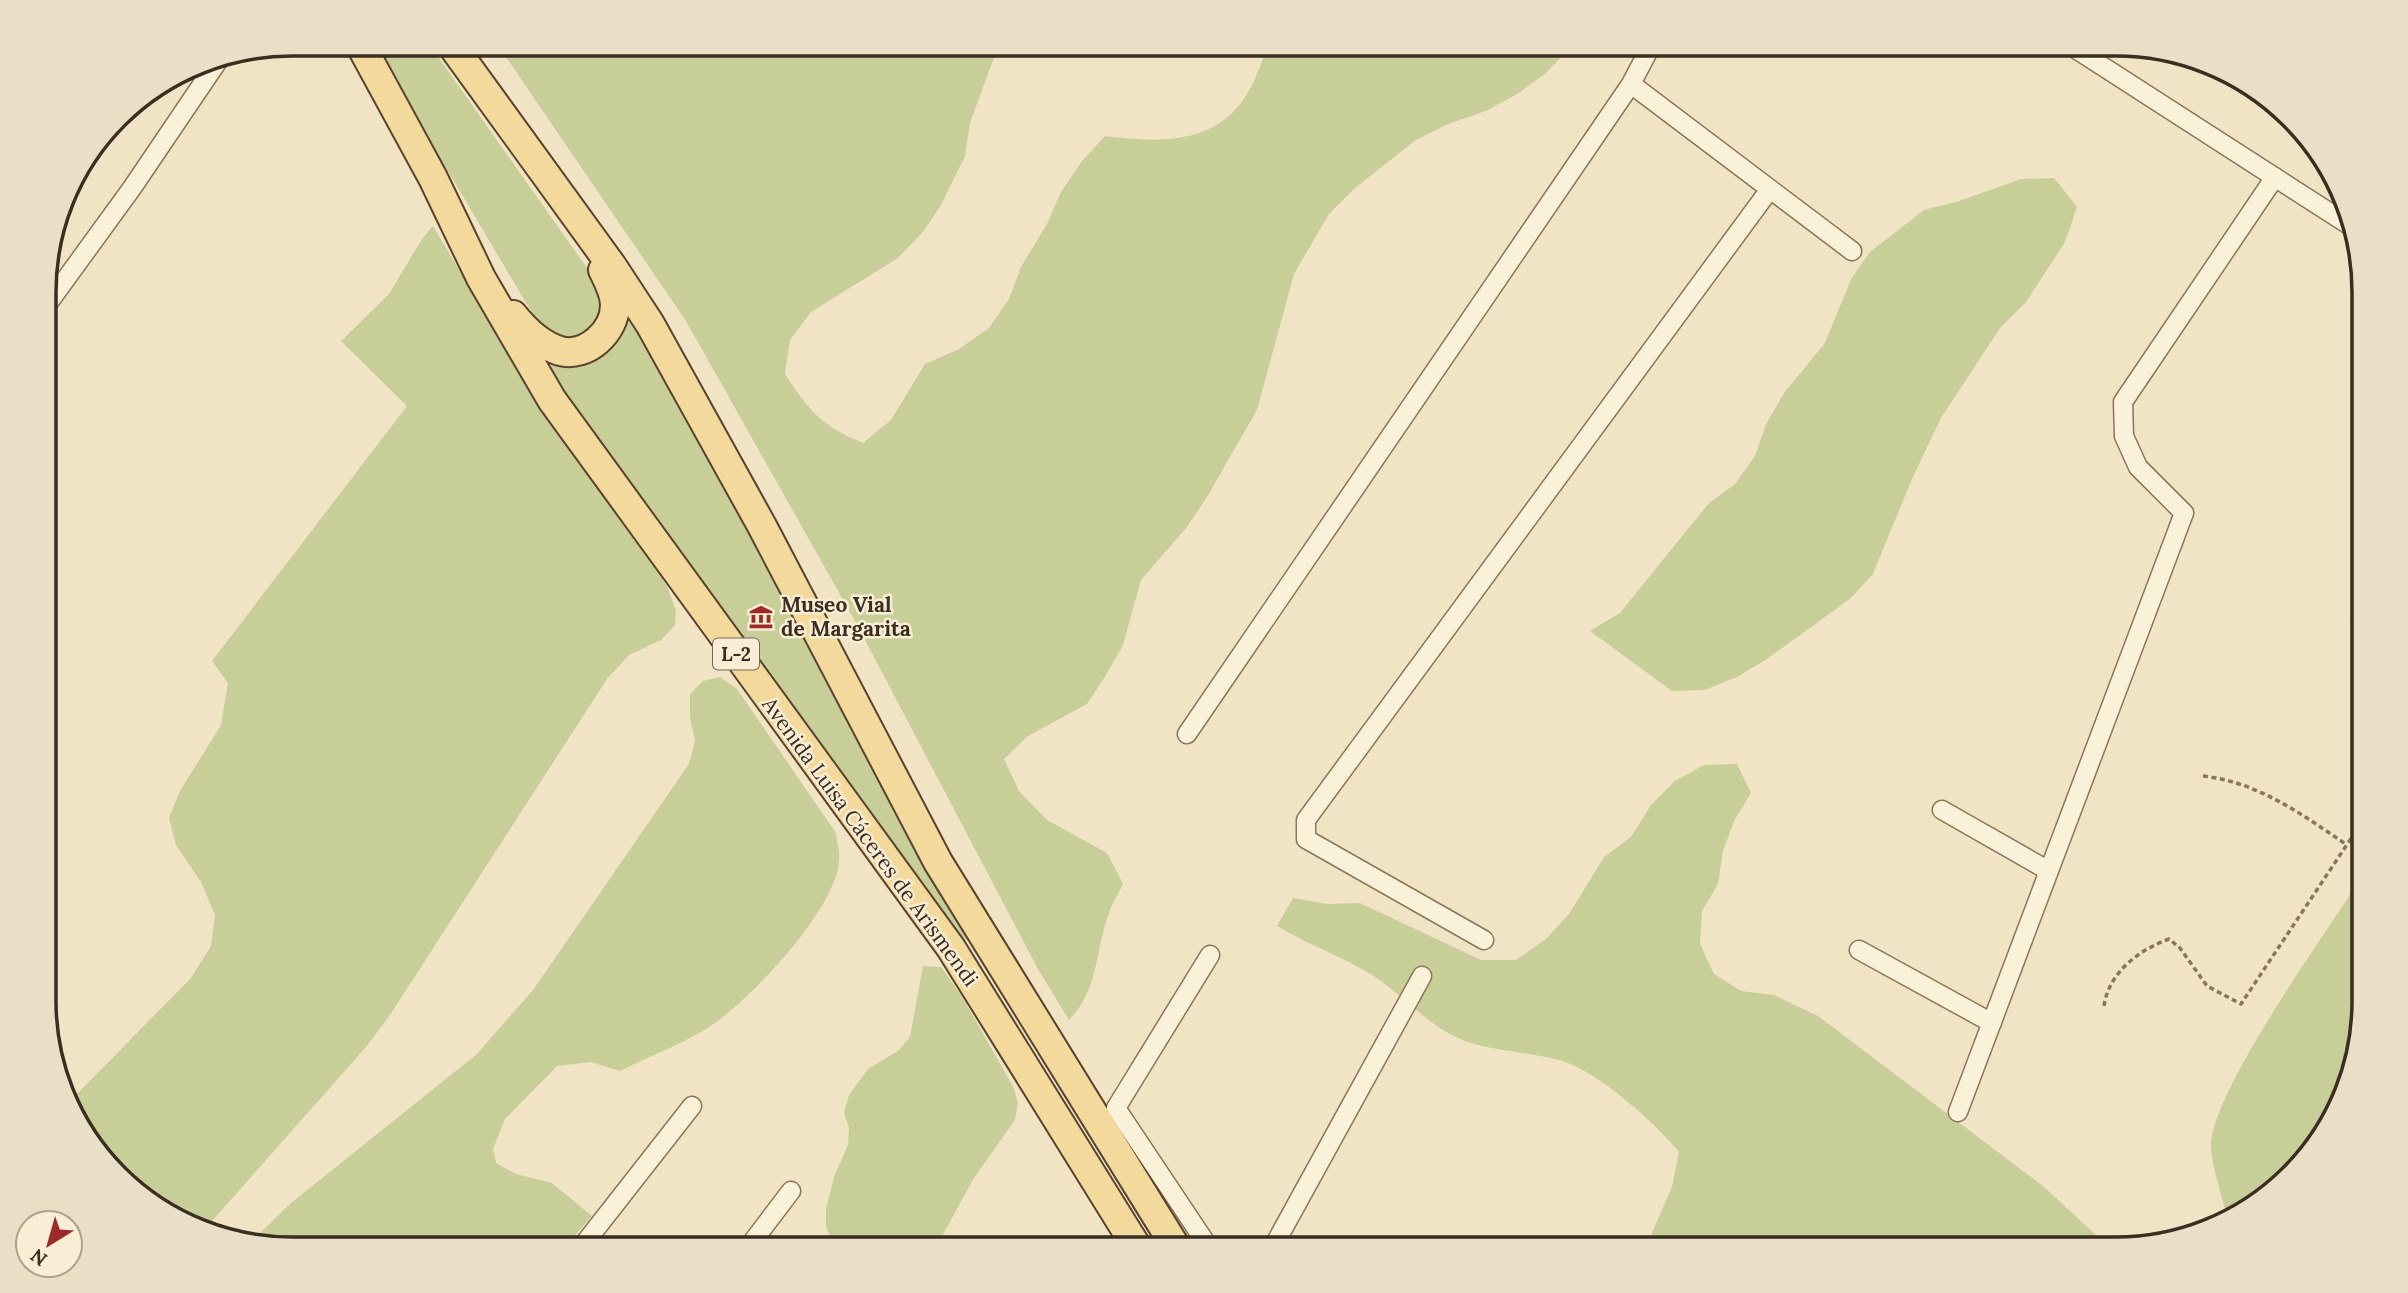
<svg xmlns="http://www.w3.org/2000/svg" width="2408" height="1293" font-family="Lora,serif">
  <style>
    .green { fill: #c7ce98 }
    .lines { fill: none; stroke-linecap: round; stroke-linejoin: round }
    .street-casing { stroke: #8b765a; stroke-width: 21 }
    .primary-casing { stroke: #59432f; stroke-width: 32 }
    .path { stroke: #8b765a; stroke-width: 3.5; stroke-dasharray: 5 3.5; stroke-linecap: butt }
    .street { stroke: #faf1d9; stroke-width: 18 }
    .primary { stroke: #f3da9c; stroke-width: 28 }
    .labels { text-anchor: middle; stroke-width: 5; stroke-linejoin: round; paint-order: stroke }
    .shield { fill: #f7eed5; stroke: #736756; stroke-width: 2 }
    .shield-label { font-size: 19px; font-weight: bold; fill: #3b2d1f }
    .poi-label { font-size: 21px; font-weight: bold; fill: #3b2d1f; stroke: #f7eed5; text-anchor: start }
    .street-label { font-size: 21px; fill: #3b2d1f; stroke: #f7eed5 }
    .rim { fill: none; stroke: #3b2d1f; stroke-width: 3.5 }
  </style>
  <rect width="100%" height="100%" fill="#f0e4c5"/>
  <path class="green" d="M 378,44 L 429,44 L 599,285 L 605,304 L 592,331 L 563,341 L 541,328 L 436,151 Z
    M 497,44 L 999,44 L 970,123 L 965,156 L 941,205 L 923,232 L 898,258 L 811,312 L 790,340 L 785,374 C 809,411 822,426 863,443 L 891,420 L 925,364 L 959,349 L 989,328 L 1009,299 L 1021,267 L 1047,224 L 1061,192 L 1082,161 L 1105,136 C 1153,142 1208,146 1241,103 C 1254,86 1261,63 1269,44 L 1573,44 L 1546,73 L 1517,94 L 1486,111 L 1448,124 L 1416,140 L 1355,188 L 1329,214 L 1294,274 L 1257,410 L 1207,497 L 1187,527 L 1141,580 L 1123,645 L 1106,675 L 1087,704 L 1028,736 L 1004,759 L 1019,791 L 1047,820 L 1107,853 L 1123,884 C 1119,893 1112,903 1109,913 C 1095,950 1099,990 1069,1020 L 1038,969 L 855,621 L 686,321 Z
    M 2054,178 L 2077,207 L 2065,242 L 2026,302 L 2000,328 L 1941,418 L 1912,479 L 1873,574 L 1851,598 L 1767,659 L 1737,677 L 1705,690 L 1672,691 L 1590,631 L 1620,613 L 1708,504 L 1735,484 L 1755,456 L 1766,424 L 1784,393 L 1825,343 L 1851,279 L 1870,252 L 1924,210 L 1959,201 L 2021,179 Z
    M 433,226 L 555,431 L 634,535 L 667,586 L 676,611 L 675,625 L 661,640 L 629,655 L 607,679 L 390,1015 L 366,1047 L 205,1229 L 182,1223 L 86,1139 L 71,1100 L 191,978 L 211,946 L 215,915 L 201,882 L 176,845 L 169,818 L 180,791 L 221,725 L 228,683 L 212,661 L 407,406 L 341,341 L 389,294 L 422,239 Z
    M 631,319 L 703,443 L 969,939 L 961,943 L 893,842 L 550,374 L 551,365 C 582,371 615,342 631,319 Z
    M 720,677 L 737,689 L 836,833 C 837,842 840,852 839,860 C 837,908 754,995 715,1023 C 686,1043 652,1055 620,1071 L 591,1062 L 557,1066 L 505,1119 L 493,1149 L 496,1163 L 516,1174 L 552,1183 L 592,1216 L 563,1249 L 292,1249 L 253,1240 L 291,1203 L 477,1054 L 533,990 L 689,764 L 695,741 L 690,717 L 690,694 L 703,681 Z
    M 1737,764 L 1751,793 L 1734,821 L 1723,851 L 1718,884 L 1702,911 L 1700,944 L 1714,974 L 1741,991 L 1774,995 L 1818,1016 L 2043,1186 L 2111,1249 L 1645,1249 L 1672,1187 L 1679,1152 C 1655,1123 1599,1072 1562,1061 C 1529,1051 1489,1052 1458,1038 C 1426,1024 1402,994 1372,975 C 1342,956 1308,945 1277,926 L 1293,898 L 1327,904 L 1360,903 L 1481,960 L 1516,960 L 1546,939 L 1569,914 L 1604,857 L 1631,837 L 1651,805 L 1675,781 L 1704,765 Z
    M 2351,893 L 2364,897 L 2364,1001 L 2338,1111 L 2253,1208 L 2227,1217 C 2222,1195 2213,1171 2211,1149 C 2206,1101 2321,940 2351,893 Z
    M 923,966 L 941,967 L 961,995 L 1013,1086 L 1018,1103 L 1015,1120 L 974,1178 L 935,1249 L 836,1249 L 826,1227 L 826,1209 L 834,1177 L 848,1145 L 849,1128 L 844,1113 L 849,1095 L 868,1069 L 898,1051 L 910,1037 Z"/>
  <g class="lines">
    <g class="street-casing">
      <path id="street" d="M 2068,44 L 2349,225
        M 1631,84 L 1852,251
        M 44,309 L 132,188 L 220,58
        M 1187,734 L 1631,84 L 1652,44
        M 1942,810 L 2049,871
        M 1484,940 L 1306,839 L 1306,820 L 1770,189
        M 1859,950 L 1992,1023
        M 1958,1112 L 2184,513 L 2138,467 L 2124,436 L 2123,402 L 2275,177
        M 580,1249 L 692,1106
        M 747,1249 L 791,1191
        M 1210,1249 L 1116,1108 L 1210,955
        M 1272,1249 L 1422,976"/>
    </g>
    <g class="primary-casing">
      <path id="primary" d="M 360,44 L 433,178 L 481,278 L 552,400 L 951,948 L 1138,1249
        M 451,44 L 612,266 L 650,324 L 762,526 L 938,862 L 1177,1249
        M 513,315 C 525,330 540,345 560,351 C 587,358 615,331 615,305 C 615,293 608,280 603,270"/>
    </g>
    <path class="path" d="M 2351,621 L 2363,627
      M 2203,776 C 2258,782 2303,815 2347,845
      M 2104,1006 C 2109,972 2139,950 2169,939 L 2180,948 L 2207,986 L 2241,1004 L 2364,819"/>
    <use href="#street" class="street"/>
    <use href="#primary" class="primary"/>
  </g>
  <defs>
    <g id="museum-bare" transform="scale(1.89)"><path d="M0-6L6-3V-2H-6V-3ZM-5-1h2V3h-2ZM-1-1h2V3h-2ZM3-1h2V3H3ZM-6 4H6V6H-6Z" fill="#9c2a28" stroke="#f7eed5" stroke-width="2.5" paint-order="stroke"/></g>
  </defs>
  <g fill-rule="evenodd">
    <use href="#museum-bare" x="761" y="617"/>
  </g>
  <g class="labels">
    <rect class="shield" x="713" y="638.5" width="46" height="31" rx="5"/>
    <g class="shield-label">
      <text x="736" y="661">L-2</text>
    </g>
    <g class="poi-label">
      <text x="781" y="612">Museo Vial<tspan x="781" dy="24">de Margarita</tspan></text>
    </g>
    <g class="street-label">
      <text transform="translate(870 842) rotate(54)" y="7">Avenida Luisa Cáceres de Arismendi</text>
    </g>
  </g>
  <path d="M0 0H2408V1293H0ZM292 56H2116A236 236 0 0 1 2352 292V1001A236 236 0 0 1 2116 1237H292A236 236 0 0 1 56 1001V292A236 236 0 0 1 292 56Z" fill="#e8dfc6" fill-rule="evenodd"/>
  <path class="rim" d="M292 56H2116A236 236 0 0 1 2352 292V1001A236 236 0 0 1 2116 1237H292A236 236 0 0 1 56 1001V292A236 236 0 0 1 292 56Z"/>
  <g transform="translate(49 1244) rotate(217)"><circle r="33" fill="#f7eed5" stroke="#aca18c" stroke-width="2"/>
  <path d="M0-5L12 26L0 18L-12 26Z" fill="#9c2a28"/>
  <text y="-10" font-size="19" font-weight="bold" text-anchor="middle" fill="#3b2d1f">N</text>
  </g>
</svg>
